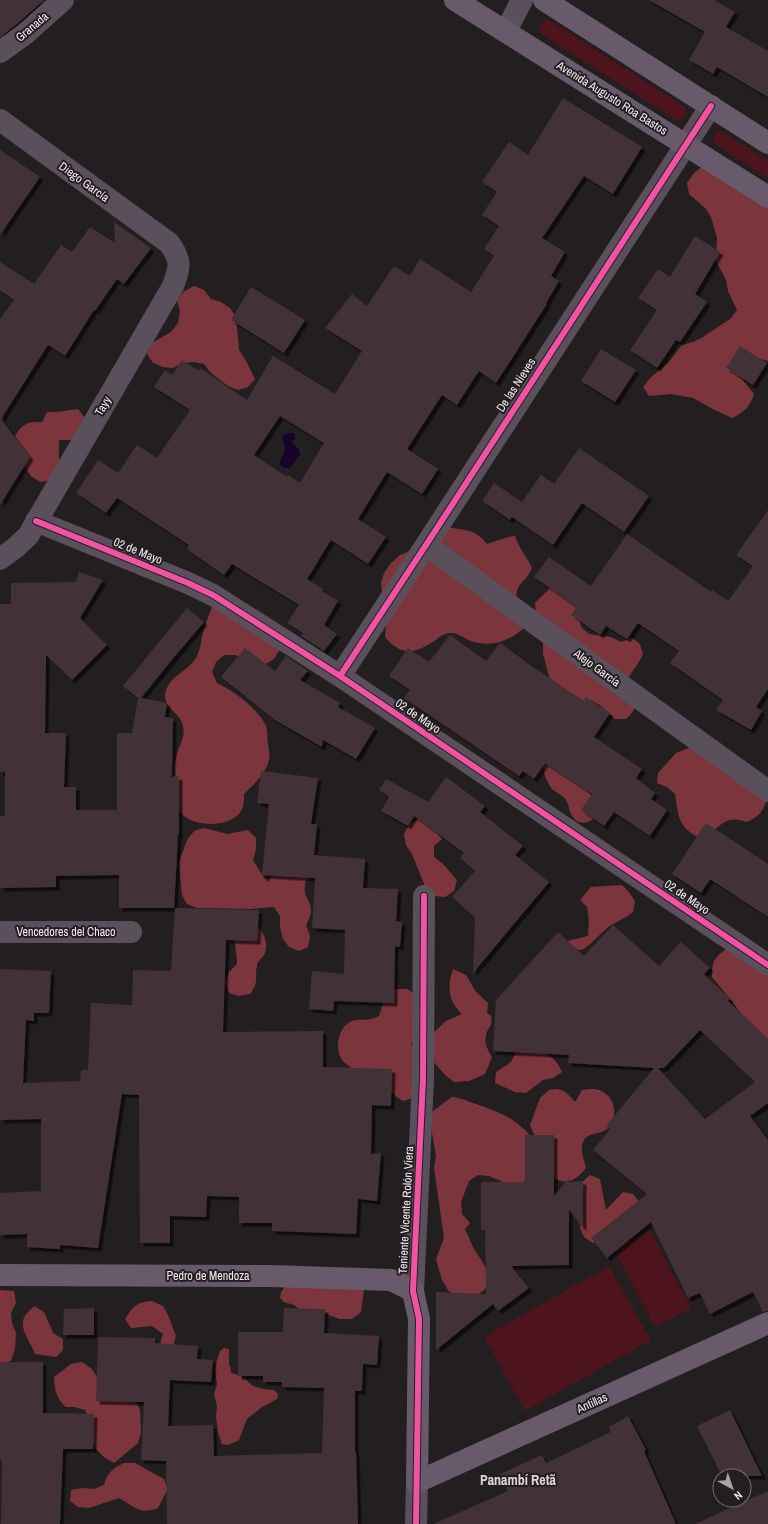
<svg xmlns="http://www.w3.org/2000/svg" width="768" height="1524" font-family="'Archivo Narrow',sans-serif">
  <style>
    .green { fill: #4d141d }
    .forest { fill: #7d353d }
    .water { fill: #15032c }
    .building { fill: #423239; fill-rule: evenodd; filter: url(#shadow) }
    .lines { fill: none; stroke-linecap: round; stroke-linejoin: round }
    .street { stroke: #5a505c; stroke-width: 22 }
    .secondary { stroke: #685a6b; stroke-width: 22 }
    .cycleway-casing { stroke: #241e22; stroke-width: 8 }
    .cycleway { stroke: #f153a3; stroke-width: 6 }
    .labels { text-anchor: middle; stroke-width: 4; stroke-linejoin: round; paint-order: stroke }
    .street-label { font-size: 12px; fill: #f1ecf0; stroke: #241e22 }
    .quarter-label { font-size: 14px; font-weight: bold; fill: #e0d7dd; stroke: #241e22 }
  </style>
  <defs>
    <filter id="shadow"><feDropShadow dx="3.5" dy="3.5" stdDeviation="0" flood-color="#0009"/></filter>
  </defs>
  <rect width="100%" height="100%" fill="#231f21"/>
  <path class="green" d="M 546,20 L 549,20 L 685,107 L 687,114 C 684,118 682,121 676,120 L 541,34 L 539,31 C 539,26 541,23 546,20 Z
    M 720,131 L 723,132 L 768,160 L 768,178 L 714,144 L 713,138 L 716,133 Z
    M 650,1230 L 691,1308 L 655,1327 L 614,1249 Z
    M 609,1266 L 651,1340 L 525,1411 L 484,1337 Z"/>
  <path class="forest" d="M 703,166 L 768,189 L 768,361 L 757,358 L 733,368 L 754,394 C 750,407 744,412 732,418 L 713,409 L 693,398 L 671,394 L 649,396 L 643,387 L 650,378 L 668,363 L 682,345 L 693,342 L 703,337 L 730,319 L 737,310 L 728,291 L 726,280 L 716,261 L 717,238 L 711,217 L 706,209 L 689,194 L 687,183 L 694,173 Z
    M 194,286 L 204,290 L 211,299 L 221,302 L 230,308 L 236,317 L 239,350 L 245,359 L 255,379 L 248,387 L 238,390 L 228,386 L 211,373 L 204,364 L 193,362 L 183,363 L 173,368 L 163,367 L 153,363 L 147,354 L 152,343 L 171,332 L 178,323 L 180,311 L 177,301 L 183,292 Z
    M 78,409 L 85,418 L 80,436 L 70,440 L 59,440 L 59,461 L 50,480 L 40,482 L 31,476 L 25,467 L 25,456 L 15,436 C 23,423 27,422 42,422 L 47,412 C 58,413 68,410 78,409 Z
    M 447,527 C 466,531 474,528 487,544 L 508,537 L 515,536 C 519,548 527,557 532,568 C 528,577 524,580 519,586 C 512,598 521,616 523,629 C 509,641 490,648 471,641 C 465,639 458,633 452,633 C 444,632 438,638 433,642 C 413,654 401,656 385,637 L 386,626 L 391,615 L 382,594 L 381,583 L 384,573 L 391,563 L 400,555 L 410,551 Z
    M 551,587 L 577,606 L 581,627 L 589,634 L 611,637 L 621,642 L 632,638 L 640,644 L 643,654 C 639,664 632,671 626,681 C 634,698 642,705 626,719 L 615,719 L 600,705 L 591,700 L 580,700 L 554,687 L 549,676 L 543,654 L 543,643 L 547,633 L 536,614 L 535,603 Z
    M 215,598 L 259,611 L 267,618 L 280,649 L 274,659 L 264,665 L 245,660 L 235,655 L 224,655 L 216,662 L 212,672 L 217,683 C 233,690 259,710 266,726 C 268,731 267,739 268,744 C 269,749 270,755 269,759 C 267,773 253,785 244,794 C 244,801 244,808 239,814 C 226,828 192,827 180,812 C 173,802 173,769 176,758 C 178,747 186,737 183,726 C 181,714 164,708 165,695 C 168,675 187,673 196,658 C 201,649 201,639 204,629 C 207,619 212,608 215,598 Z
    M 699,746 L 767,798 C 763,812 760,816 747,822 C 722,813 721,830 700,838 C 677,827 679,816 675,794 L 667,787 L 657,783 L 658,773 L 676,753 L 688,748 Z
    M 543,761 L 585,788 L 596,801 L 597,816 C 591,822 579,827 573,817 C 569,812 569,805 566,800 C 563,795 557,793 553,790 C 547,784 542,770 543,761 Z
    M 418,819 L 428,822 L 442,839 L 434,846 L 434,857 L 443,864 L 457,880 L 454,891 L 445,897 L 435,896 L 426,889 L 412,854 L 406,845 L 404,834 L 409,825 Z
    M 204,828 L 227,834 L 248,830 L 256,838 L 256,849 L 253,860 L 264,878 L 269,882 L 273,870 L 309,875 C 308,878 305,882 305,885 C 302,902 319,901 306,925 L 310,936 L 308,947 L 299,951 L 289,947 L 283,939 L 280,928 L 280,916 L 274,907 L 251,909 L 208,908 L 197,908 L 187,904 L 182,895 L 179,862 L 187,840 L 194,831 Z
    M 622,885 L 629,892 L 635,901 L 633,912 C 625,919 614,922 606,929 C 598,936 591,944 582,950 L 571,949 L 563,942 L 588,936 L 589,921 L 587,907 L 580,900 L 591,887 Z
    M 256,924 C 263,933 270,943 264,955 C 262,959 257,961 257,965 C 254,979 260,980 250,994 L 239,996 L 229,993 L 225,982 L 229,972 L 237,964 C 237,951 233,944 236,931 Z
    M 726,949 L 768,974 L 768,1039 L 747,1023 L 735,1005 L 712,977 C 712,962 714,958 726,949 Z
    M 453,969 L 466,975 L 476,992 L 488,1003 L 487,1013 L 491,1016 C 493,1027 488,1026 486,1035 C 484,1044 488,1050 492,1057 L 485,1074 L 469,1081 L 454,1082 L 445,1075 L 432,1060 L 433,1033 L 446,1021 L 462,1014 C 448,1001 447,987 453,969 Z
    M 396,989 L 407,989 L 417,995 L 416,1034 L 411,1044 L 417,1053 L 413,1098 L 403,1101 C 396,1097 392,1092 387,1088 C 374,1077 356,1074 344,1062 C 334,1052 337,1029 350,1022 C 357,1018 364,1021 371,1019 C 374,1018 377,1017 379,1016 L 386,995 Z
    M 528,1051 C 545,1052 555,1055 562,1072 L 553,1078 L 543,1080 L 526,1093 L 515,1092 L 495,1083 L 496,1072 L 511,1062 L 516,1053 Z
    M 556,1089 C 565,1090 568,1094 574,1101 L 576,1101 L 582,1090 C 586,1089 591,1089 595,1089 C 614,1092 620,1115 608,1128 C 602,1135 588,1132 584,1140 C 579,1149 584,1159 586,1168 C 577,1179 568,1186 554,1178 L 530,1125 L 540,1098 L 549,1090 Z
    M 452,1097 C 462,1098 469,1102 479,1105 C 499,1112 517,1119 531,1137 L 531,1147 L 525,1155 L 528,1178 L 520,1185 L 510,1185 L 489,1176 L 478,1175 L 469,1181 L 461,1202 L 462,1214 L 470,1223 L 465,1229 C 468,1235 471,1243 474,1249 C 482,1261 500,1284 478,1294 C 472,1297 463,1296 456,1297 L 448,1290 L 442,1280 L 436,1259 L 444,1238 L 434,1168 L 436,1155 L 430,1122 L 433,1111 Z
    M 590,1175 L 600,1179 L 606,1210 L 623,1192 L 633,1194 L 640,1203 L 602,1239 L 593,1243 L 584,1237 L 580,1228 L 582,1182 Z
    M 288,1282 L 364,1290 L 361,1312 L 352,1319 L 340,1319 L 325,1314 L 303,1312 L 294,1305 L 284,1302 L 280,1298 L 281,1292 Z
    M 0,1290 L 14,1291 L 16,1303 L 11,1313 L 12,1323 L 16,1333 L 15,1349 L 11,1361 L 0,1363 Z
    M 152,1301 L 163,1306 L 168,1315 L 176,1336 L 173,1346 L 160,1344 L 163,1334 L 152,1326 L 131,1328 L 125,1319 C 134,1306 136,1302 152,1301 Z
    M 35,1306 L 44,1312 L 53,1333 L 63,1339 L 63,1350 L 56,1357 L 35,1354 C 27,1334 12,1322 35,1306 Z
    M 224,1348 L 229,1349 L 229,1366 L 230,1365 L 231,1373 L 241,1376 L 253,1386 L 263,1389 L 274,1390 L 278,1394 L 277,1399 L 262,1407 L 247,1419 L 239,1440 L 228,1445 L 222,1444 L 218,1433 L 216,1416 L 217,1406 L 214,1394 L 217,1384 L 215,1367 L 220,1351 Z
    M 82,1362 L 92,1369 L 97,1377 L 135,1400 L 140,1410 L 141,1432 L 138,1443 L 114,1463 L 105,1458 L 97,1450 L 90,1442 L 90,1420 L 85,1410 L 74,1407 L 66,1407 C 56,1397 55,1392 54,1377 L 71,1364 Z
    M 124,1463 L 135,1463 L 164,1479 L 168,1489 L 158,1508 C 140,1515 135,1507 119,1498 L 89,1508 L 78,1507 L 70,1501 L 71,1490 L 82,1488 L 94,1489 L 104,1485 C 107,1473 113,1468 124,1463 Z"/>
  <path class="water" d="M 288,433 L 294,433 L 295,439 L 292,442 L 299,450 L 300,455 L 290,468 L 284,468 L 280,465 C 280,455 290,450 282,440 L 284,435 Z"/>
  <path class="building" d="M 0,0 L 44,0 L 17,24 L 0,37 Z
    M 649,0 L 714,0 L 735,12 L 726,27 L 768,51 L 768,97 L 717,67 L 713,74 L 689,60 L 705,32 Z
    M 563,98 L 642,147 L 613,194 L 584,176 L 542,238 L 565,252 L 551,276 L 559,281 L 546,303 L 547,304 L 496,383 L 479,371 L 457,405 L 442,395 L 407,449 L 438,469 L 422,494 L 387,472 L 358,519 L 386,537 L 368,564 L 331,540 L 307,579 L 323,589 L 322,591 L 338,601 L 324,625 L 337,634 L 324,651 L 301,636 L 303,633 L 287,623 L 299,605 L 232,564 L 224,575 L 195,555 L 187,549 L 189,545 L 117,498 L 106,513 L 76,493 L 98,460 L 118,473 L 137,445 L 157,458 L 190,410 L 154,387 L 165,370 L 172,375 L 182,360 L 199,371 L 200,368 L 247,400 L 273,356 L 335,394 L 362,351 L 325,328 L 352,294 L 367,306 L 394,266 L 410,276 L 420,259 L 471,292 L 494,256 L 484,249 L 499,226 L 482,215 L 497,192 L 482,182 L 509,142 L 528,155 ZM 280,416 L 324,443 L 300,483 L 288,475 L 287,477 L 254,455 Z
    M 0,150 L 40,177 L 0,235 Z
    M 114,222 L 151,248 L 124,284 L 117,279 L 95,311 L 94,310 L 65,356 L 48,345 L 1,419 L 30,457 L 0,505 L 0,319 L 14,300 L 0,290 L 0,262 L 34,284 L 61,245 L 72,252 L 90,227 L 115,243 Z
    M 695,236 L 720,252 L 695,294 L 707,302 L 680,342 L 676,340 L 657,368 L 630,350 L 657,310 L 638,298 L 658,269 L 670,277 Z
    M 251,287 L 305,320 L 284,353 L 231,320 Z
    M 740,346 L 767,363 L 753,385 L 726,368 Z
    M 601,349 L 636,370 L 615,402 L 581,381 Z
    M 579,448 L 649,496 L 624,532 L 582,503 L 553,545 L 512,517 L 510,520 L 482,501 L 494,483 L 522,502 L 541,475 L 554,484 Z
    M 768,510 L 768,689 L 756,707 L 762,711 L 751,730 L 716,710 L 723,700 L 670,663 L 679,651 L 638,623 L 627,639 L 606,626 L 600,635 L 571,615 L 577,607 L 534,577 L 549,557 L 591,586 L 627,534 L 711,592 L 712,590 L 728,601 L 753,566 L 736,555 Z
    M 79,572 L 103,580 L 80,618 L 107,645 L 72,680 L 46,655 L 45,733 L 66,733 L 64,787 L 76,787 L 76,810 L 117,810 L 117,733 L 132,733 L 138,698 L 123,686 L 187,608 L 204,622 L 175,656 L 141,698 L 167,703 L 165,717 L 173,718 L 172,777 L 179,776 L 179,835 L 178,835 L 174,908 L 119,908 L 119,875 L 56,876 L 56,887 L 0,888 L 0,816 L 5,816 L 5,772 L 0,772 L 0,604 L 11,604 L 11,583 L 76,582 Z
    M 450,635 L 486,661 L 500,643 L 530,665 L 584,701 L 586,697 L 610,713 L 594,737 L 642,769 L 636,778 L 655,793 L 651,799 L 667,810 L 650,836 L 614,812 L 604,826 L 581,810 L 592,794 L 545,763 L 534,779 L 523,771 L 519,776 L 404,698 L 410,690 L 389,676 L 408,648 L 429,662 Z
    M 245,648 L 275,671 L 286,656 L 308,671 L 300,680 L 340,703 L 338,707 L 375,728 L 356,759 L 323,740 L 322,747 L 275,720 L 221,677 Z
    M 261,771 L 318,778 L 311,824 L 317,824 L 314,855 L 365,859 L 363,888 L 398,889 L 396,921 L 402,922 L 400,947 L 395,946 L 394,1003 L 334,1001 L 333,1011 L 309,1009 L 312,971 L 344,974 L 345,930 L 312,928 L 315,878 L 262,875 L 269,804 L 257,803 Z
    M 446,777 L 485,806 L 480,812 L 523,846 L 515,855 L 549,882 L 473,973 L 475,918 L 452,897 L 475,871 L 460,858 L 464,853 L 414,816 L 408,826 L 381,811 L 389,797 L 379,790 L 386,779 L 428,802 Z
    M 706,823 L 768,864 L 768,917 L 710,879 L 701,893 L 672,874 Z
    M 175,908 L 259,910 L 257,941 L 226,940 L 223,1032 L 323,1031 L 323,1067 L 392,1069 L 391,1106 L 372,1105 L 371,1154 L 381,1153 L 377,1201 L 358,1199 L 356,1234 L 272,1231 L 272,1223 L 239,1223 L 239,1197 L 207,1196 L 206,1217 L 170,1216 L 170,1243 L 140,1243 L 139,1095 L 122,1094 L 98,1248 L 60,1245 L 60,1249 L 27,1247 L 27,1234 L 0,1235 L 0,1193 L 41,1191 L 41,1119 L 0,1120 L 0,969 L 51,971 L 49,1013 L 34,1013 L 34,1021 L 26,1020 L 23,1083 L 80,1081 L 81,1070 L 88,1070 L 91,1003 L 132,1005 L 133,970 L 171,971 Z
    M 613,925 L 659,966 L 681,942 L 710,968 L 704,974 L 730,999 L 728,1001 L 768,1039 L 768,1103 L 750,1116 L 768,1140 L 768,1311 L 763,1312 L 753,1292 L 710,1314 L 700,1293 L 688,1298 L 651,1222 L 607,1258 L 591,1238 L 647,1194 L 593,1150 L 610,1129 L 606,1126 L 654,1068 L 568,1063 L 569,1055 L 493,1051 L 496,1000 L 558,932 L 584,956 ZM 700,1030 L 755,1082 L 705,1119 L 658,1068 L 664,1068 Z
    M 525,1135 L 554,1135 L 554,1196 L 569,1178 L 569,1182 L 583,1181 L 583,1228 L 569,1210 L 569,1265 L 511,1266 L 529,1288 L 498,1311 L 493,1304 L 436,1350 L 436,1292 L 486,1294 L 485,1230 L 481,1230 L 481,1182 L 525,1182 Z
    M 94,1308 L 94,1335 L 63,1335 L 64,1309 Z
    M 284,1308 L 325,1309 L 324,1333 L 379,1336 L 377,1365 L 363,1364 L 362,1391 L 355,1391 L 355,1452 L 356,1452 L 358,1524 L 167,1524 L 166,1461 L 141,1460 L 144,1402 L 96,1401 L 98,1337 L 155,1338 L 155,1343 L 198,1346 L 197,1359 L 213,1360 L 211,1382 L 170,1380 L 168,1426 L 213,1425 L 214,1456 L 322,1453 L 324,1388 L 282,1387 L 282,1382 L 263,1382 L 263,1376 L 238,1376 L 238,1332 L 283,1332 Z
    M 0,1362 L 43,1362 L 43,1413 L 94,1414 L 93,1449 L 63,1449 L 60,1524 L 1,1524 L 2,1460 L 0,1460 Z
    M 730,1410 L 762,1476 L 722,1476 L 697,1426 Z
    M 628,1416 L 646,1450 L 644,1451 L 676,1524 L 433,1524 L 508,1491 L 500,1474 L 542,1455 L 546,1463 L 611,1432 L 609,1427 Z
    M 768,1491 L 768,1524 L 695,1524 Z"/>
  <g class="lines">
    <path class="street" d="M 506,31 L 522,0
      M 0,52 L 25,34 L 63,0
      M 0,120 L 169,243 C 182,261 180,266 173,286 L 28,536 L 15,548 L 0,559
      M 36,521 L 188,583 L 213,595 L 340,676 L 768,965
      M 426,545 L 768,791
      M 340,676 L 426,545 L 711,106
      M 0,932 L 131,932
      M 413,1291 L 423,1079 L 424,896
      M 416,1524 L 417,1482"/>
    <path class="secondary" d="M 455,0 L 768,197
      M 544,0 L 768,143
      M 0,1275 L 271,1276 L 391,1280 L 413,1291 L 419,1319 L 417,1482 L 768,1323"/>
    <g class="cycleway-casing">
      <path id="cycleway" d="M 36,521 L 188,583 L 213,595 L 340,676 L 768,965
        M 340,676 L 426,545 L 711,106
        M 416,1524 L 419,1319 L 413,1291 L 423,1079 L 424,896"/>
    </g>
    <use href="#cycleway" class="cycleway"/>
  </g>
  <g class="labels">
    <g class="street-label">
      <text transform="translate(32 27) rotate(-40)" y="4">Granada</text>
      <text transform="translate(612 98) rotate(32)" y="4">Avenida Augusto Roa Bastos</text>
      <text transform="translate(84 182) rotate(36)" y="4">Diego García</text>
      <text transform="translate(516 385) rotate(-57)" y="4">De las Nieves</text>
      <text transform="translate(103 406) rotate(-60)" y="4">Tayy</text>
      <text transform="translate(138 551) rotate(22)" y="4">02 de Mayo</text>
      <text transform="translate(597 668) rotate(36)" y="4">Alejo García</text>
      <text transform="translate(418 716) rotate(34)" y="4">02 de Mayo</text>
      <text transform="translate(687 897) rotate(34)" y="4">02 de Mayo</text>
      <text x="66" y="936">Vencedores del Chaco</text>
      <text transform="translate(406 1210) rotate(-87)" y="4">Teniente Vicente Rolón Viera</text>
      <text x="208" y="1280">Pedro de Mendoza</text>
      <text transform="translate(592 1403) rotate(-24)" y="4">Antillas</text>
    </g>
    <g class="quarter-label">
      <text x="518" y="1485">Panambí Retã</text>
    </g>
  </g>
  <g transform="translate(732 1488) rotate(140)"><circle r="19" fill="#241e22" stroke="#767074"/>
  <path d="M0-3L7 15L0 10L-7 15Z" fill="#a9a4a8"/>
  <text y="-6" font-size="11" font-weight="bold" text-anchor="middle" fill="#f1ecf0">N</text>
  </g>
</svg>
